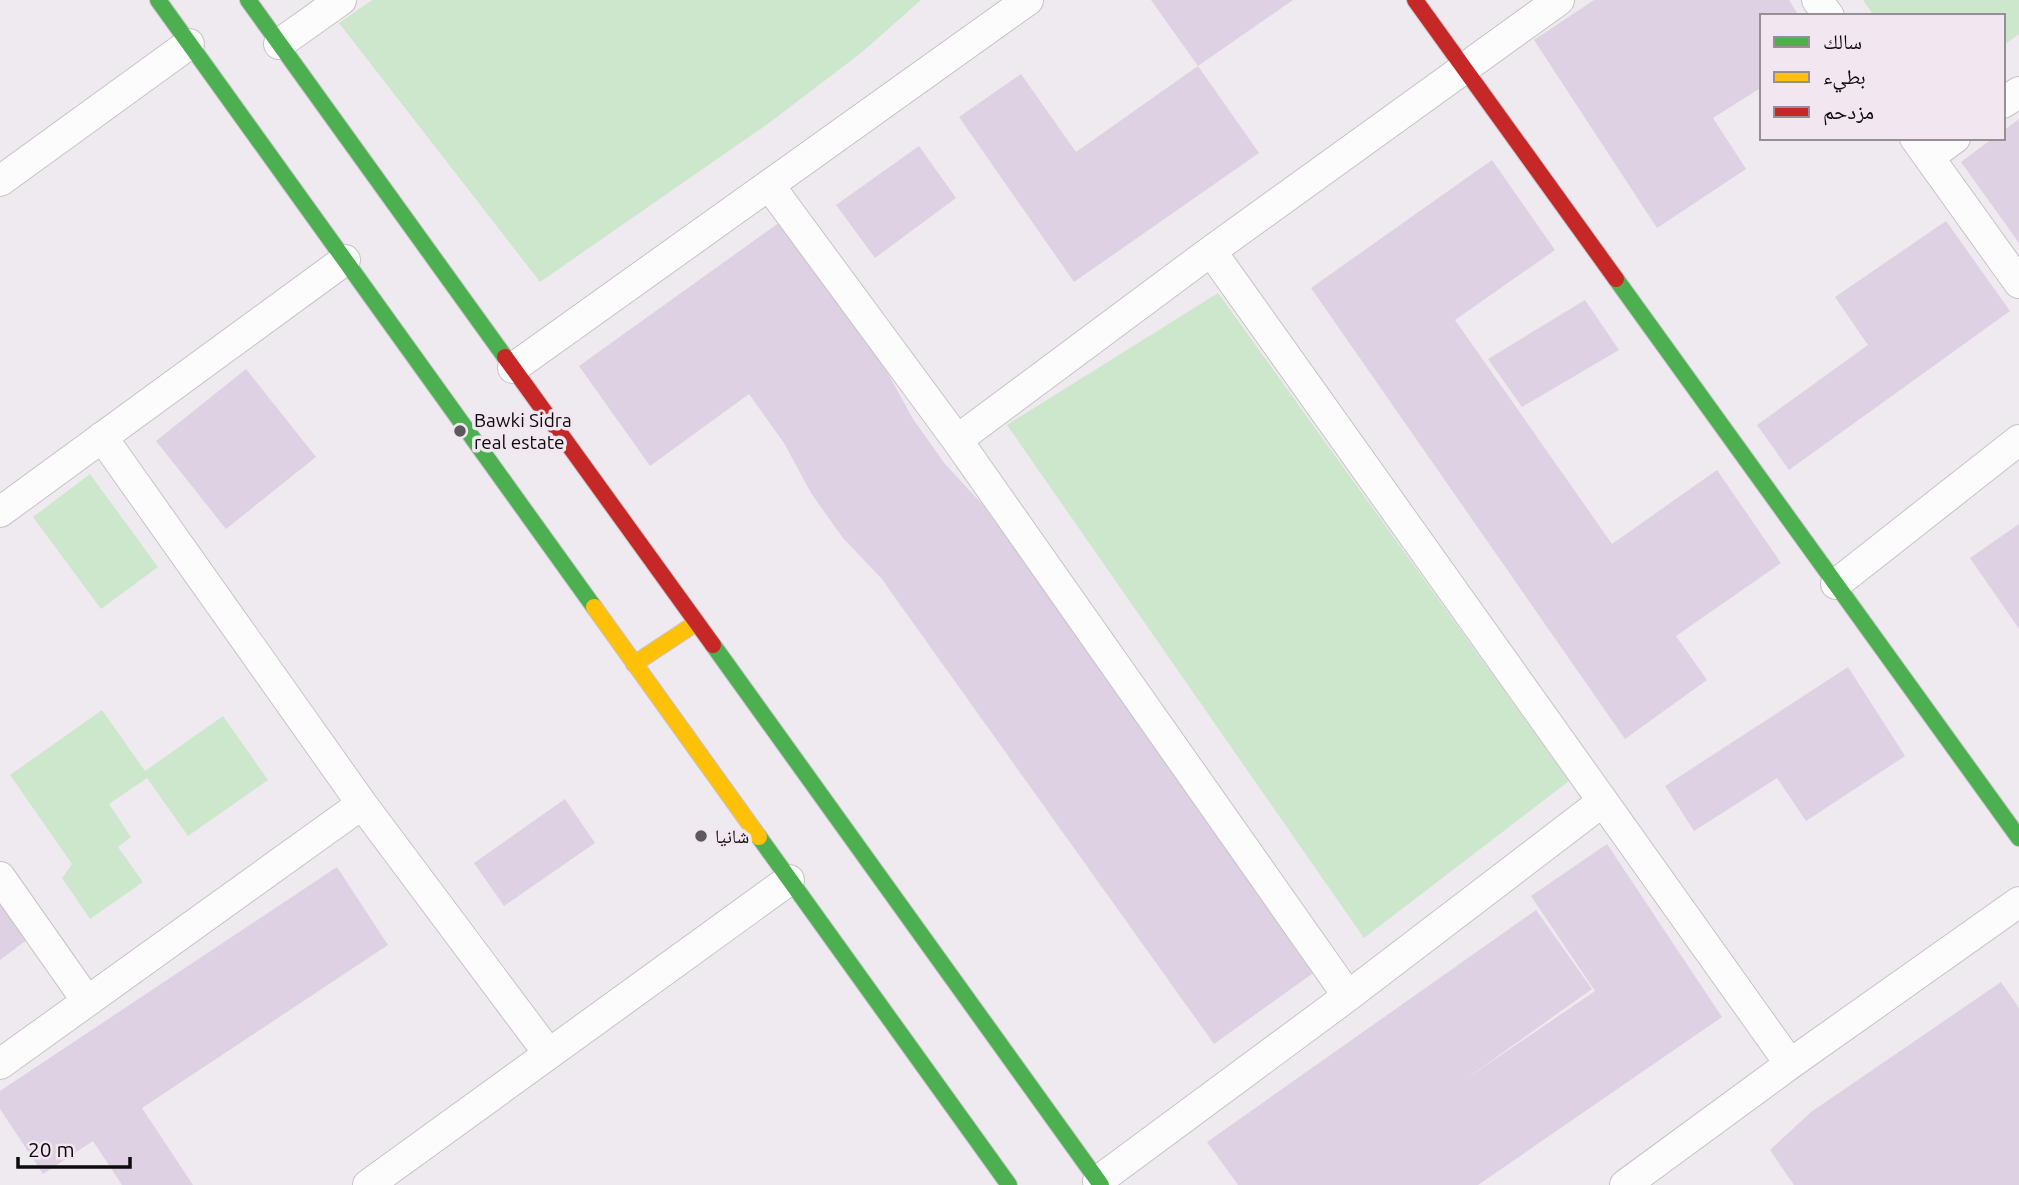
<svg xmlns="http://www.w3.org/2000/svg" width="2019" height="1185" font-family="Ubuntu,'Noto Naskh Arabic',sans-serif">
  <style>
    .green { fill: #cde7cc }
    .building { fill: #ded1e3 }
    .lines { fill: none; stroke-linecap: round; stroke-linejoin: round }
    .street-casing { stroke: #c7c3c7; stroke-width: 32 }
    .fast-casing { stroke: #c7c3c7; stroke-width: 18 }
    .slow-casing { stroke: #c7c3c7; stroke-width: 18 }
    .jam-casing { stroke: #c7c3c7; stroke-width: 18 }
    .street { stroke: #fdfcfd; stroke-width: 30 }
    .fast { stroke: #4caf50; stroke-width: 16 }
    .slow { stroke: #ffc107; stroke-width: 16 }
    .jam { stroke: #c62828; stroke-width: 16 }
    .poi-dot { fill: #5c585c; stroke: #f2e7f1; stroke-width: 2.5 }
    .labels { text-anchor: middle; stroke-width: 7; stroke-linejoin: round; paint-order: stroke }
    .poi-label { font-size: 19px; fill: #0d0a0d; stroke: #f2e7f1; text-anchor: start }
  </style>
  <rect width="100%" height="100%" fill="#efeaef"/>
  <path class="green" d="M 372,0 L 921,0 L 861,53 L 769,123 L 540,282 L 339,23 Z
    M 1863,0 L 2019,0 L 2019,34 L 2003,46 L 2003,16 L 1874,16 Z
    M 1218,293 L 1569,781 L 1364,938 L 1007,425 Z
    M 90,474 L 158,567 L 101,609 L 33,517 Z
    M 102,710 L 145,771 L 223,716 L 268,780 L 188,836 L 147,778 L 109,804 L 131,837 L 118,847 L 143,882 L 90,919 L 62,878 L 72,864 L 10,775 Z"/>
  <path class="building" d="M 1151,0 L 1293,0 L 1198,66 L 1259,153 L 1074,282 L 959,117 L 1021,74 L 1076,152 L 1198,66 Z
    M 1594,0 L 1789,0 L 1799,16 L 1762,16 L 1762,87 L 1713,118 L 1746,169 L 1657,228 L 1534,40 Z
    M 2019,119 L 2019,243 L 1961,162 L 1993,138 L 2003,138 L 2003,131 Z
    M 919,146 L 956,198 L 875,258 L 836,205 Z
    M 1492,160 L 1555,250 L 1455,320 L 1612,544 L 1717,470 L 1781,563 L 1676,636 L 1707,680 L 1625,739 L 1311,288 Z
    M 1946,221 L 2010,311 L 1789,470 L 1757,425 L 1868,345 L 1835,297 Z
    M 780,222 L 886,370 L 913,419 L 945,464 L 983,505 L 1316,971 L 1214,1044 L 881,578 L 843,538 L 811,493 L 784,443 L 749,394 L 650,466 L 579,366 Z
    M 1585,300 L 1619,350 L 1522,407 L 1488,359 Z
    M 246,369 L 316,457 L 226,529 L 156,441 Z
    M 2019,524 L 2019,629 L 1970,558 Z
    M 1848,667 L 1905,756 L 1806,821 L 1777,778 L 1694,831 L 1665,786 Z
    M 565,799 L 595,843 L 504,906 L 474,863 Z
    M 1607,844 L 1722,1017 L 1478,1185 L 1238,1185 L 1207,1142 L 1536,910 L 1592,989 L 1463,1081 L 1595,991 L 1531,896 Z
    M 337,867 L 388,945 L 142,1108 L 193,1185 L 122,1185 L 93,1141 L 43,1174 L 0,1109 L 0,1091 Z
    M 0,902 L 28,939 L 0,960 Z
    M 2001,982 L 2019,1008 L 2019,1185 L 1794,1185 L 1770,1150 L 1811,1112 Z"/>
  <g class="lines">
    <g class="street-casing">
      <path id="street" d="M 1817,0 L 1829,16
        M 279,44 L 341,0
        M 2003,103 L 2019,92
        M 1915,138 L 2019,283
        M 1929,157 L 1955,138
        M 0,181 L 189,44
        M 769,185 L 957,440 L 1348,996
        M 1211,251 L 1790,1064
        M 513,368 L 1028,0
        M 102,437 L 362,804 L 549,1054
        M 957,440 L 1211,251 L 1559,0
        M 0,512 L 345,260
        M 1836,584 L 2019,440
        M 0,877 L 87,1001
        M 0,1064 L 362,804
        M 1098,1181 L 1348,996 L 1602,802
        M 368,1185 L 789,880
        M 1625,1185 L 1790,1064 L 2019,902"/>
    </g>
    <g class="fast-casing">
      <path id="fast" d="M 158,0 L 594,607
        M 248,0 L 505,357
        M 1616,279 L 2019,838
        M 713,645 L 1101,1185
        M 759,837 L 1009,1185"/>
    </g>
    <g class="slow-casing">
      <path id="slow" d="M 594,607 L 759,837
        M 634,664 L 696,623"/>
    </g>
    <g class="jam-casing">
      <path id="jam" d="M 1415,0 L 1616,279
        M 505,357 L 713,645"/>
    </g>
    <use href="#street" class="street"/>
    <use href="#fast" class="fast"/>
    <use href="#slow" class="slow"/>
    <use href="#jam" class="jam"/>
  </g>
  <g class="poi-dot">
    <circle cx="460" cy="431" r="7"/>
    <circle cx="701" cy="836" r="7"/>
  </g>
  <g class="labels">
    <g class="poi-label">
      <text x="474" y="427">Bawki Sidra<tspan x="474" dy="22">real estate</tspan></text>
      <text x="715" y="843">شانيا</text>
    </g>
  </g>
  <rect x="1760" y="14" width="245" height="126" fill="#f2e7f1" stroke="#968f96" stroke-width="2"/>
  <rect x="1774" y="37" width="35" height="10" fill="#4caf50" stroke="#968f96" stroke-width="2"/>
  <text x="1823" y="49" font-size="21" fill="#0d0a0d">سالك</text>
  <rect x="1774" y="72" width="35" height="10" fill="#ffc107" stroke="#968f96" stroke-width="2"/>
  <text x="1823" y="84" font-size="21" fill="#0d0a0d">بطيء</text>
  <rect x="1774" y="107" width="35" height="10" fill="#c62828" stroke="#968f96" stroke-width="2"/>
  <text x="1823" y="119" font-size="21" fill="#0d0a0d">مزدحم</text>
  <path d="M18 1157v10h112v-10" fill="none" stroke="#0d0a0d" stroke-width="3.5"/>
  <text x="28" y="1157" font-size="21" fill="#0d0a0d" stroke="#f2e7f1" stroke-width="5" paint-order="stroke">20 m</text>
</svg>
